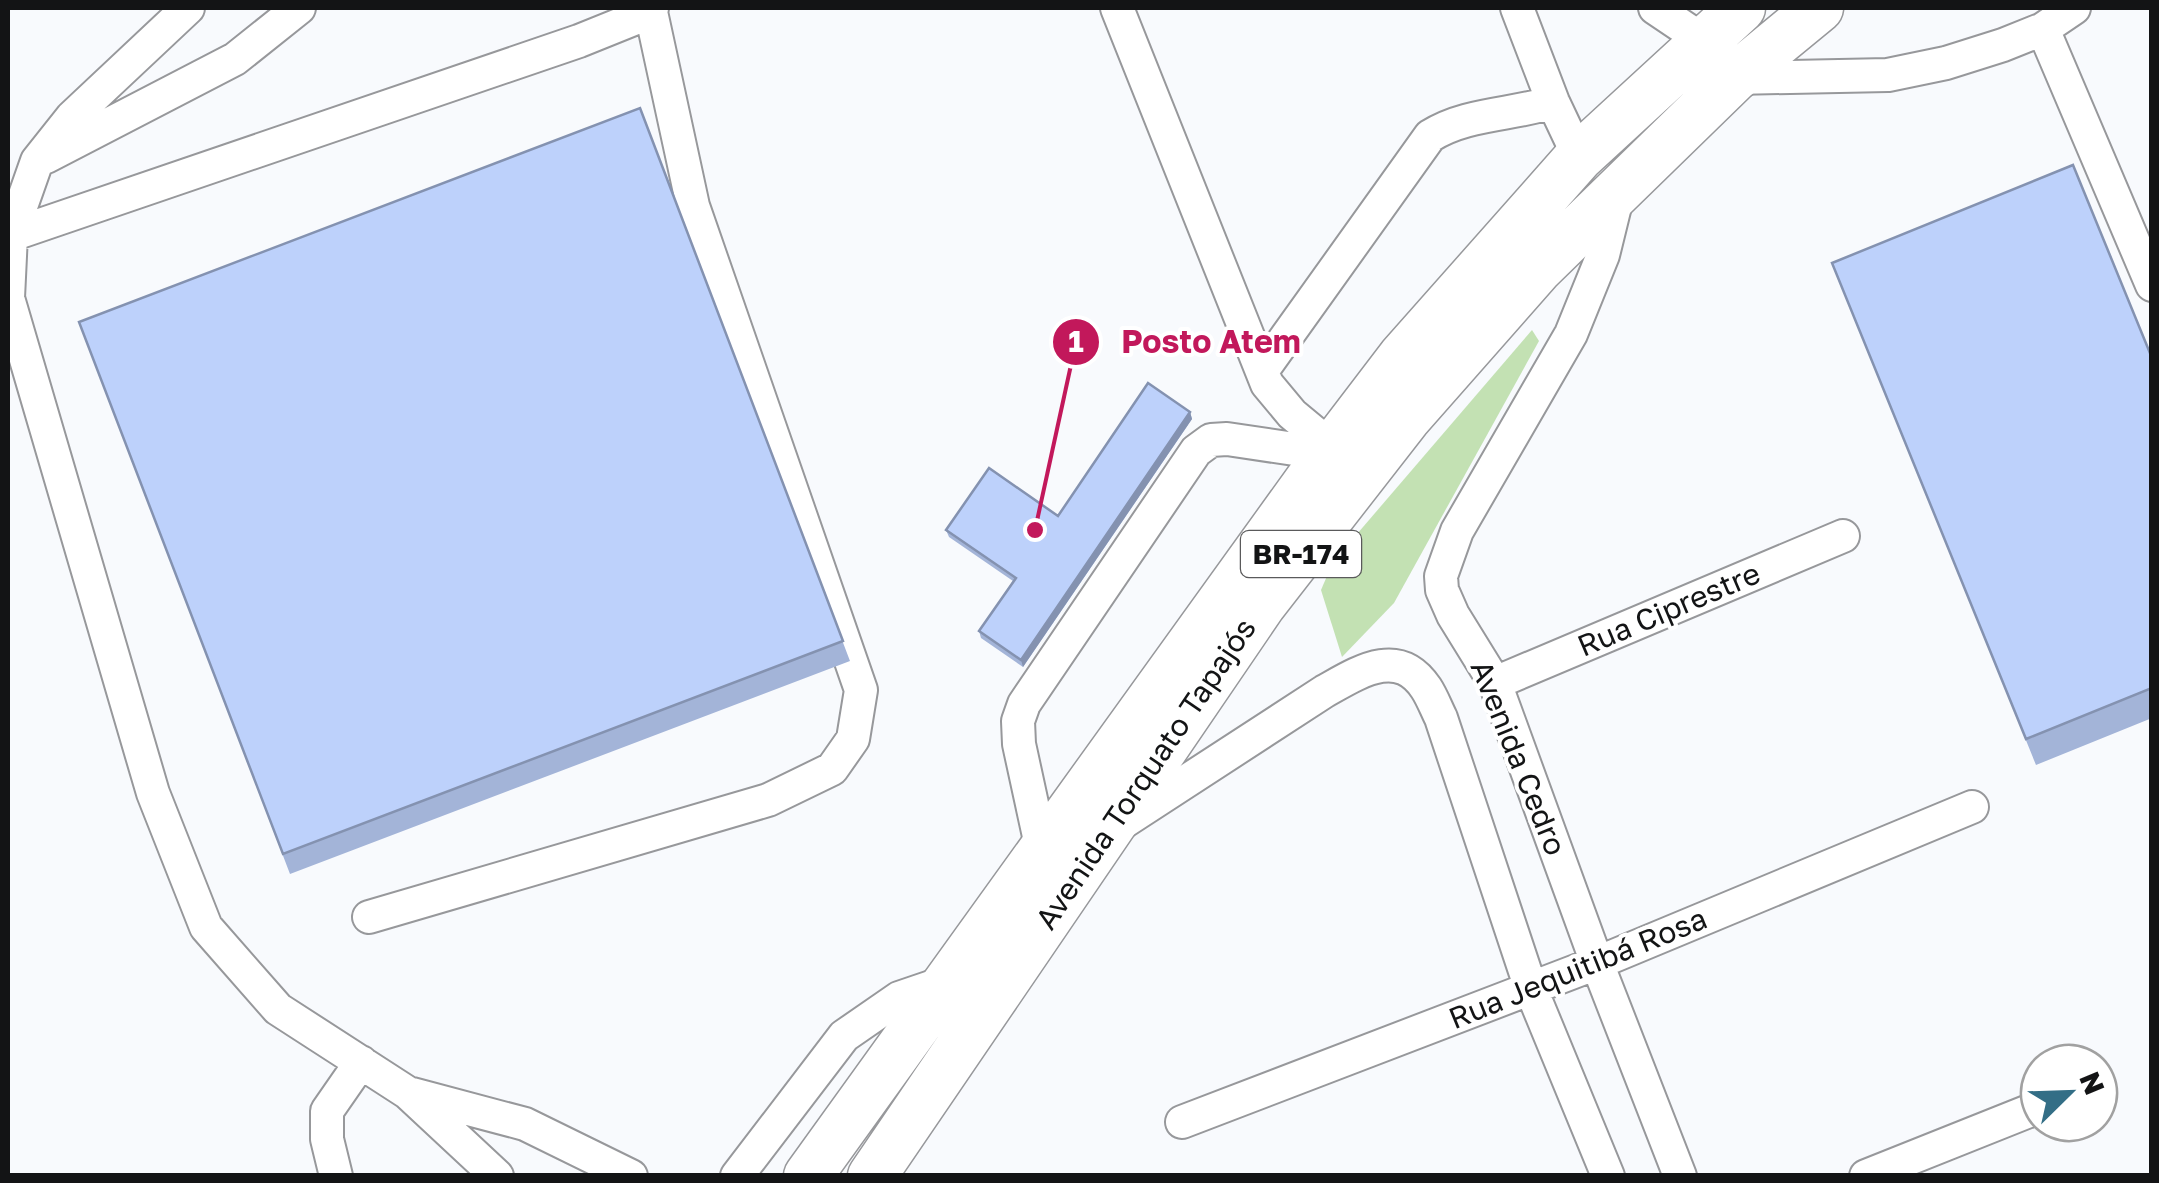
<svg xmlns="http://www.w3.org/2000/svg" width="2159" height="1183" font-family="'Golos Text',sans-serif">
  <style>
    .grass { fill: #c3e1b3 }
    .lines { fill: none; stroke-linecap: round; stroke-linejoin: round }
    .minor-casing { stroke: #97989b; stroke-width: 36 }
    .highway-casing { stroke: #97989b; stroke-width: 51 }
    .minor { stroke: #fff; stroke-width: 32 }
    .highway { stroke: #fff; stroke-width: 48 }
    .wall { fill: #a3b4d8 }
    .shaded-wall { fill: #8492b0 }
    .building { fill: #bdd1fb; stroke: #8492b0; stroke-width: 2.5 }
    .labels { text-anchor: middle; stroke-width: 8; stroke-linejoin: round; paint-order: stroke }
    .shield { fill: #fff; stroke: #5a5a5b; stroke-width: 2.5 }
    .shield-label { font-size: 28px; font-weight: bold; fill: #131415 }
    .street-label { font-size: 30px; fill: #131415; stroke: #fff }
    .leader { fill: none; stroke: #c2185b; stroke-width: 4 }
    .callout-dot { fill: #c2185b; stroke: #fff; stroke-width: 4 }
    .mark-label { font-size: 30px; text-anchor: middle; font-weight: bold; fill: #fff }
    .callout-label { font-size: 32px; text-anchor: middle; font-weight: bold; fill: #c2185b; stroke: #fff; stroke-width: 8; stroke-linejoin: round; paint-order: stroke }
  </style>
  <rect width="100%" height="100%" fill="#f8fafd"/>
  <path class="grass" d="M 1532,330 L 1539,341 L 1394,603 L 1342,657 L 1321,590 L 1333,562 Z"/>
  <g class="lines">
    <g class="minor-casing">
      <path id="minor" d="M 188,8 L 72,117 L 37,161 L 11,235 L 8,298 L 153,793 L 206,927 L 278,1009 L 408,1093 L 497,1176
        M 1117,8 L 1267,384 L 1292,414 L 1333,448
        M 1517,8 L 1553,102 L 1579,157
        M 1655,8 L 1704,41
        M 2043,29 L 2152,285
        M 1734,78 L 1888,75 L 1946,63 L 2003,45 L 2043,29 L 2074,8
        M 46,157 L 235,59 L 299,8
        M 1618,194 L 1603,255 L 1571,334 L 1457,531 L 1441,576 L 1442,590 L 1453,615 L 1495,683 L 1597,963 L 1680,1176
        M 11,235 L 579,41 L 651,12
        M 1262,371 L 1430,136 C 1466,113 1513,115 1553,102
        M 1495,683 L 1843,536
        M 1119,825 L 1325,691 C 1359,672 1398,646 1426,688 C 1432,697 1436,708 1441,718 L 1531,989 L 1608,1176
        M 1042,850 L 1019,744 L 1018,721 L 1024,704 L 1196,451 L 1211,440 L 1227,439 L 1328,454
        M 369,917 L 768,800 L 832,769 L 853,739 L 861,690 L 693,206 L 651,12 L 652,8
        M 412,1094 L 525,1124 L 631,1176
        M 1182,1122 L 1597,963 L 1972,807
        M 336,1176 L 327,1139 L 327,1111 L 361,1062
        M 737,1176 L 844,1036 L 899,998 L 946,982
        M 1866,1176 L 2039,1107"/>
    </g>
    <g class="highway-casing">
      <path id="highway" d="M 808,1176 L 1328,454 L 1402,357 L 1579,157 L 1741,8
        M 872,1176 L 1262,604 L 1406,419 L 1539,268 L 1734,78 L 1819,8"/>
    </g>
    <use href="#minor" class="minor"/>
    <use href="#highway" class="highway"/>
  </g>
  <path class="wall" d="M 640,108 L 850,661 L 290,874 L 79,322 Z
    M 1832,263 L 2152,358 L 2152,718 L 2036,765 Z
    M 1190,412 L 1192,419 L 1023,667 L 981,638 L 979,631 L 1013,581 L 949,537 L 946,530 L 1058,516 Z"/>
  <path class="shaded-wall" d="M 1190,412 L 1192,419 L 1023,667 L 1021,660 Z"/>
  <path class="building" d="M 640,108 L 843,641 L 283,854 L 79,322 Z
    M 2073,165 L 2152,358 L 2152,688 L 2026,739 L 1832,263 Z
    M 1148,383 L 1190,412 L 1021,660 L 979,631 L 1016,578 L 946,530 L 989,468 L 1058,516 Z"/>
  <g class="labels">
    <rect class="shield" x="1241" y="531" width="120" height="46" rx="8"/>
    <g class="shield-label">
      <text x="1301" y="564">BR-174</text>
    </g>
    <g class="street-label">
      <text transform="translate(1669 610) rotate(-23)" y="10">Rua Ciprestre</text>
      <text transform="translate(1518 758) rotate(68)" y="10">Avenida Cedro</text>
      <text transform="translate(1146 774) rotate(-56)" y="10">Avenida Torquato Tapajós</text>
      <text transform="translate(1578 969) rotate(-22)" y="10">Rua Jequitibá Rosa</text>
    </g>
  </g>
  <path class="leader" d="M1035 530L1076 342"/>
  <g class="callout-dot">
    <circle cx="1035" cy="530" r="10"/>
    <circle cx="1076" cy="342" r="25"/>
  </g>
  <g class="mark-label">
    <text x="1076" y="352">1</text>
  </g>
  <g class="callout-label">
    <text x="1211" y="353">Posto Atem</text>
  </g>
  <rect width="2159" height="1183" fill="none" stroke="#131415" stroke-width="20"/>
  <g transform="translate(2069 1093) rotate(67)"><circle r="48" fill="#ffffff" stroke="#a1a1a1" stroke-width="2.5"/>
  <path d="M0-8L18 38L0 25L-18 38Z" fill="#336e86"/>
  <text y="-15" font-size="28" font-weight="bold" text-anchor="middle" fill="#131415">N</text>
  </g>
</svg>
